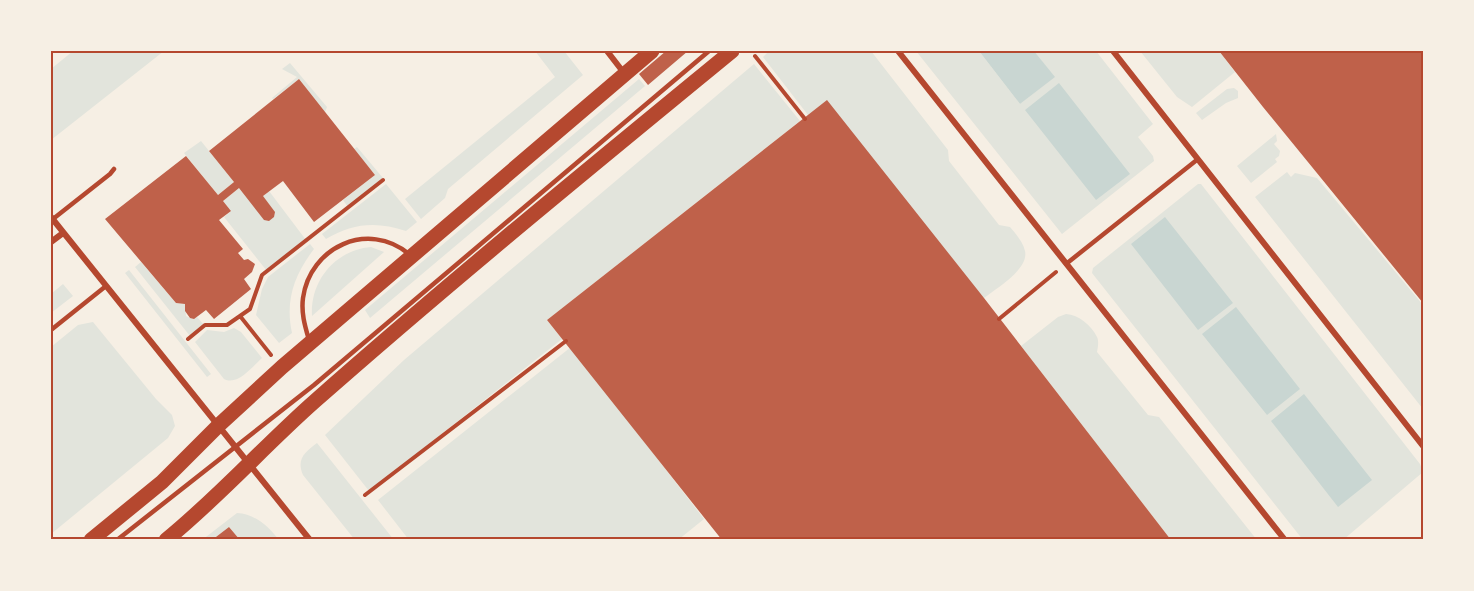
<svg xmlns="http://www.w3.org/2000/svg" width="1474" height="591" font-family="Rubik,sans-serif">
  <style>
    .green { fill: #e2e4dc }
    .water { fill: #c9d6d2 }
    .building { fill: #bf614a }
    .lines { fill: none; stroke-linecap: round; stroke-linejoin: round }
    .path { stroke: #b5482f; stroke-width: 4 }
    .service { stroke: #b5482f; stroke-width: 4.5 }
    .minor { stroke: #b5482f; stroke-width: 6 }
    .primary { stroke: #b5482f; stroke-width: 15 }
    .neatline { fill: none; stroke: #b5482f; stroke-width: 2 }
  </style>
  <rect width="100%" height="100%" fill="#f6efe4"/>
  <path class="green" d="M 73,51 L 164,51 L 51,140 L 51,69 Z
    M 535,51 L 564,51 L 583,75 L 448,189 L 445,198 L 421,219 L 405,199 L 555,77 Z
    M 769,51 L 871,51 L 948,150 L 949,161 L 999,225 L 1010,227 C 1016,234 1023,242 1025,251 C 1029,269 997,288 984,298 L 808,115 L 763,57 Z
    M 916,51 L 979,51 L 1020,104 L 1054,77 L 1034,51 L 1096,51 L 1153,124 L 1138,137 L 1153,156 L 1154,161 L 1062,234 Z
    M 1140,51 L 1219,51 L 1235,72 L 1192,107 L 1177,97 Z
    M 290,63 L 327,107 L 325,112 L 299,79 L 273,99 L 272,98 L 297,77 L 282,69 Z
    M 754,64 L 800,121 L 547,320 L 562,339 L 369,491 L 325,435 L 404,360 Z
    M 639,79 L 645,86 L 370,318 L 365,310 Z
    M 1234,88 L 1238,91 L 1238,98 L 1226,103 L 1202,120 L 1196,113 L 1227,89 Z
    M 1276,134 L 1277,141 L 1274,144 L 1280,151 L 1279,156 L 1275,159 L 1277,162 L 1251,183 L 1237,166 Z
    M 201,141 L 234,182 L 218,195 L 184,153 Z
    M 357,147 L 383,178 L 348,207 L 343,200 L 375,175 L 354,149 Z
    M 1287,172 L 1291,177 L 1295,173 L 1317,178 L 1423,305 L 1423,409 L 1255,197 Z
    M 386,184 L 417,222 L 406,231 C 377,221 352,223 326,239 L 322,234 Z
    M 1198,184 L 1201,184 L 1420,464 L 1423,472 L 1343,540 L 1303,540 L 1092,273 L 1093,268 Z
    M 239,188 L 263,196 L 269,191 L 306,240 L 267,271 L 224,217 L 231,211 L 223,201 Z
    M 310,244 L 314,249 C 294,275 285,301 292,333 L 279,343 L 256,315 L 262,289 L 268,277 Z
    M 371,247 L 384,252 L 312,316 C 310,281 335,250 371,247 Z
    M 141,262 L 176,303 L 185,304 L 186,316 L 190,318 L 197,317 L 204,325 L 190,336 L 135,267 Z
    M 129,270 L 211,374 L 207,377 L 125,273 Z
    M 63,284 L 73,296 L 51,313 L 51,294 Z
    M 1066,314 C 1079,315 1091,325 1097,337 C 1099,341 1098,347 1097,352 L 1148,415 L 1159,417 L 1257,540 L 1171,540 L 1021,346 L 1058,317 Z
    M 93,322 L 156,399 L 172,415 L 175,426 L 168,438 L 51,534 L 51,347 L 78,325 Z
    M 234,328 L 241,332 L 262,358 C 252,367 238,386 224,379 L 195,342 L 207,330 L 224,332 Z
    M 571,347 L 704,519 L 678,540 L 409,540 L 378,500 Z
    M 317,443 L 394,540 L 355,540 L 303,475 C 296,459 305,452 317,443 Z
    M 237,513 C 255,514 268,526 279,540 L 240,540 L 229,527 L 212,540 L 202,540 Z"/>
  <path class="water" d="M 979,51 L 1034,51 L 1055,77 L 1020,104 Z
    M 1059,83 L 1130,174 L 1096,200 L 1025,110 Z
    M 1165,217 L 1233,303 L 1198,330 L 1131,244 Z
    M 1236,307 L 1300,389 L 1267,415 L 1202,334 Z
    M 1304,394 L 1372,480 L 1338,507 L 1271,421 Z"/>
  <path class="building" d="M 666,51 L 688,51 L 648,85 L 639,74 Z
    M 1219,51 L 1423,51 L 1423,303 L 1263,107 Z
    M 299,79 L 375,175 L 314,222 L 283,181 L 263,196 L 275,212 L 274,217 L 269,221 L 264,220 L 239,188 L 223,201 L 231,211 L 219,220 L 243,249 L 238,253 L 244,260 L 248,259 L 255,264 L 252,272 L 244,279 L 251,289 L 214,319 L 206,310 L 194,319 L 190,318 L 185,311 L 185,304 L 176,303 L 105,219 L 186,156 L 218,195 L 234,182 L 209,151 Z
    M 827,100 L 984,298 L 1171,540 L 722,540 L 547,320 Z
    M 229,527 L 240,540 L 212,540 Z"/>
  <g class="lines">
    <path class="path" d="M 755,56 L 805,119
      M 240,316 L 271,355
      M 999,319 L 1056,272
      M 188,339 L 205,325 L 227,325 L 250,309 L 262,275 L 383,180
      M 365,495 L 566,341"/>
    <path class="service" d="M 53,219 L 110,174 L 114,169
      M 1066,264 L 1198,159
      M 51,330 L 106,286
      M 309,340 C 305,326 301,313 303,298 C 310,247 368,220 409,254
      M 117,540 L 314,385 L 709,51"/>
    <path class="minor" d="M 607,51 L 624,73
      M 898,51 L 1285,540
      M 1113,51 L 1423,446
      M 51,217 L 310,540
      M 51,242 L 63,233"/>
    <path class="primary" d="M 91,540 L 162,482 L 219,425 L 282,367 L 652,51
      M 166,540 C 219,497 264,446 315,401 C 451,281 592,166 732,51"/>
  </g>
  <rect width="1474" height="591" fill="none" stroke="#f6efe4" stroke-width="105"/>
  <rect x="52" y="52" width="1370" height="486" class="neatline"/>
</svg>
